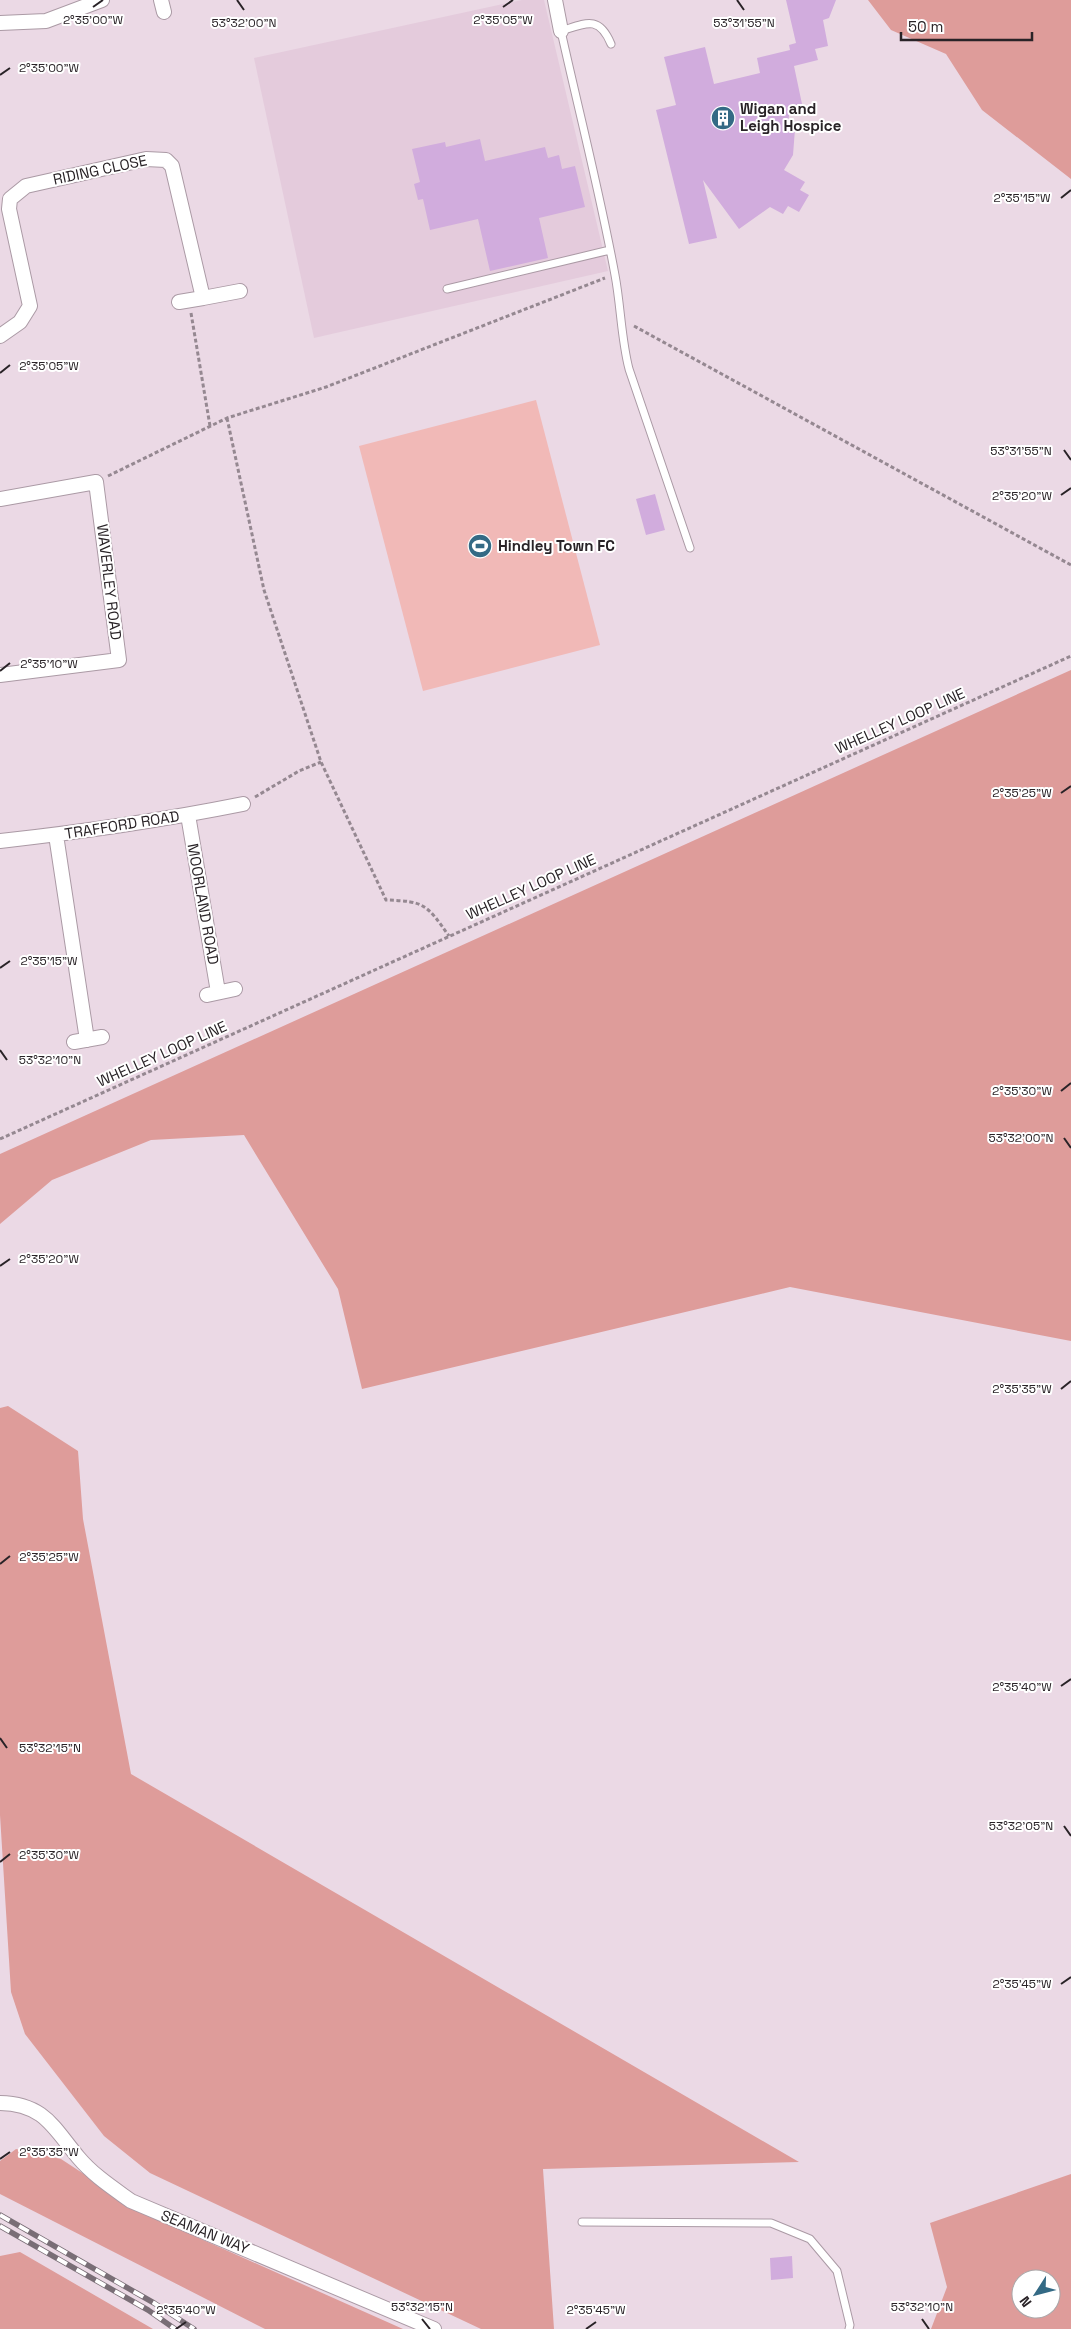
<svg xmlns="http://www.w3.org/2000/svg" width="1071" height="2329" font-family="'Space Grotesk',sans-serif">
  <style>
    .built { fill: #e4cbdc }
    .green { fill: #f1b9b7 }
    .forest { fill: #de9c9a; fill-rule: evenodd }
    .building { fill: #d1acdd }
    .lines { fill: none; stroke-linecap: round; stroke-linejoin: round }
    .lane-casing { stroke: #ab9aa5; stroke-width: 9 }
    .street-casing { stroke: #ab9aa5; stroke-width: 16 }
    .path { stroke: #958891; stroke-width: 3; stroke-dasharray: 4 2.5; stroke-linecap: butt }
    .lane { stroke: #fff; stroke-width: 7 }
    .street { stroke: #fff; stroke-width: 14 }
    .rail-casing { stroke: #796e76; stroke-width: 5.5 }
    .rail { stroke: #fff; stroke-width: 4; stroke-dasharray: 11; stroke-linecap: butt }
    .ticks { fill: none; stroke: #292327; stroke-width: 2 }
    .labels { text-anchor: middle; stroke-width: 4; stroke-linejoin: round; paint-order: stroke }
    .poi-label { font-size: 15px; font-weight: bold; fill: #292327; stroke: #fff; text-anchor: start }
    .street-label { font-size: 15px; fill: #292327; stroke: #fff }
    .ticks-label { font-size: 12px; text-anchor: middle; fill: #292327; stroke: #fff; stroke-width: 4; stroke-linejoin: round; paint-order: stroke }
  </style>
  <rect width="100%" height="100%" fill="#ebd9e5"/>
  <path class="built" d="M 522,0 L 544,0 L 608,271 L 314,338 L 254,58 Z"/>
  <path class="green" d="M 536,400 L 600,645 L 423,691 L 359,446 Z"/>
  <path class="forest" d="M 868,0 L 1071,0 L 1071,179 L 982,110 L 946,54 L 891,30 Z
    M 1071,670 L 1071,1341 L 790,1287 L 362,1389 L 338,1289 L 244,1135 L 151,1140 L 52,1180 L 0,1224 L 0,1154 Z
    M 8,1406 L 78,1451 L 83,1519 L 131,1774 L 799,2162 L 543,2169 L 554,2329 L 481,2329 L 150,2173 L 104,2136 L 25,2034 L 11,1992 L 0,1815 L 0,1408 Z
    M 16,2149 L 61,2159 L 145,2214 L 403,2329 L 265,2329 L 0,2194 L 0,2161 Z
    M 1071,2174 L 1071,2329 L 931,2329 L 947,2287 L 930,2223 ZM 1021,2279 L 1051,2279 L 1051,2309 L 1021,2309 Z
    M 20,2252 L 153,2329 L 0,2329 L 0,2256 Z"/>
  <path class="building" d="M 786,0 L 836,0 L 829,18 L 823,20 L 828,46 L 815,49 L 818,60 L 794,66 L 802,104 L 791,106 L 787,126 L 795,129 L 793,155 L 784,170 L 805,182 L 800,190 L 809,195 L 799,212 L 788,206 L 783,214 L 770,207 L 739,229 L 703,180 L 717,238 L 689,244 L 656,110 L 676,105 L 664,57 L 705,47 L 714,84 L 760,73 L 757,58 L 790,50 L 789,45 L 796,43 Z
    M 480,139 L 485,161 L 545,147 L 548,158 L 559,155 L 562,169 L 575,166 L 585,207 L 539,218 L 548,258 L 490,271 L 478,219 L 430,230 L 423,199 L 418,200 L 414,184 L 420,182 L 412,149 L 445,142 L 446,147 Z
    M 655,494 L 665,530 L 646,535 L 636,499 Z
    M 792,2256 L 793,2278 L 771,2280 L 770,2258 Z"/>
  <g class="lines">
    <g class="lane-casing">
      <path id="lane" d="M 611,44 C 599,15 586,23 561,31 C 579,112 600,193 615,275 C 621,307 621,338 629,369 L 690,548
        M 447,289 L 610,250
        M 582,2222 L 771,2223 L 810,2239 L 837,2271 L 850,2325 L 849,2329"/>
    </g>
    <g class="street-casing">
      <path id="street" d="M 161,0 L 164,12
        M 555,0 L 561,31
        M 0,23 L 46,21 L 102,0
        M 179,302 L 203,298
        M 0,336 L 20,322 L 30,306 L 9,209 L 10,199 L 26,186 L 146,159 L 166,160 L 172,166 L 203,298 L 240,291
        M 0,499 L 96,482 L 119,660 L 0,675
        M 188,815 L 218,992
        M 56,835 L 87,1040
        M 0,841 C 82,832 163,820 243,804
        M 207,995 L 235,989
        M 74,1042 L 102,1037
        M 0,2103 C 44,2104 53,2127 78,2157 C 93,2175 113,2188 131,2201 L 434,2329"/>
    </g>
    <path class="path" d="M 191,313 L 210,426
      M 634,326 L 1071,565
      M 227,418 L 264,590 L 321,762 L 386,900 C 425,901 427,905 449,936
      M 108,476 L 227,418 L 326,387 L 605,278
      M 255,797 L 299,771 L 321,762
      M 0,1139 L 1071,656"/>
    <use href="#lane" class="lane"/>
    <use href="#street" class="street"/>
    <g class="rail-casing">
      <path id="rail" d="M 0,2215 L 154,2303 L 194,2329
        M 0,2226 L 148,2310 L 175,2329"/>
    </g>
    <use href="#rail" class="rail"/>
  </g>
  <path class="ticks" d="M 237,0 L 244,10M 737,0 L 744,10M 93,7 L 103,0M 503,7 L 513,0M 0,75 L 10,68M 1061,198 L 1071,190M 0,373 L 10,365M 1064,450 L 1071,460M 1061,495 L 1071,488M 0,671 L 10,663M 1061,793 L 1071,786M 0,968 L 10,961M 0,1050 L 7,1060M 1061,1091 L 1071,1083M 1064,1138 L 1071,1148M 0,1266 L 10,1259M 1061,1389 L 1071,1381M 0,1564 L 10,1556M 1061,1686 L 1071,1679M 0,1738 L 7,1748M 1064,1826 L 1071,1836M 0,1862 L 10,1854M 1061,1984 L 1071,1977M 0,2159 L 10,2152M 422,2319 L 430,2329M 922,2319 L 929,2329M 176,2329 L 186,2322M 586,2329 L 596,2322"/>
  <defs>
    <g id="building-disc" transform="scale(1.25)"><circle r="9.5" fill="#346a85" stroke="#fff"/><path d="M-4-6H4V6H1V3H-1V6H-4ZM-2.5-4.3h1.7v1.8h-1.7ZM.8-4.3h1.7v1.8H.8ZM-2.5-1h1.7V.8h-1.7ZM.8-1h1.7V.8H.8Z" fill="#fff"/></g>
    <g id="stadium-disc" transform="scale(1.25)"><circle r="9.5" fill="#346a85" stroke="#fff"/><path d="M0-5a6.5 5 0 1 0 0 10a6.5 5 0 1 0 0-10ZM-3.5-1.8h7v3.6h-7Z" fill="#fff"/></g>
  </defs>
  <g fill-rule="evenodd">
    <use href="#building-disc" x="723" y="118"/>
    <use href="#stadium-disc" x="480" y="546"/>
  </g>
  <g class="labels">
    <g class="poi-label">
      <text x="740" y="114">Wigan and<tspan x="740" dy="17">Leigh Hospice</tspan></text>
      <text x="498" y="551">Hindley Town FC</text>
    </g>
    <g class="street-label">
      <text transform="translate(100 170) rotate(-12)" y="5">RIDING CLOSE</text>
      <text transform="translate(109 582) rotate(83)" y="5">WAVERLEY ROAD</text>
      <text transform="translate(900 721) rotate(-24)" y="5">WHELLEY LOOP LINE</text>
      <text transform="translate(122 825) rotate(-9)" y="5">TRAFFORD ROAD</text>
      <text transform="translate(531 887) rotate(-24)" y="5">WHELLEY LOOP LINE</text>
      <text transform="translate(203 904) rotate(80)" y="5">MOORLAND ROAD</text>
      <text transform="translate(162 1054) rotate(-24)" y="5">WHELLEY LOOP LINE</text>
      <text transform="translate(205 2232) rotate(22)" y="5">SEAMAN WAY</text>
    </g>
  </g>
  <g class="ticks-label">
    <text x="93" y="24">2°35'00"W</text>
    <text x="503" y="24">2°35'05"W</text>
    <text x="244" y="27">53°32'00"N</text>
    <text x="744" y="27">53°31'55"N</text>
    <text x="49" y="72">2°35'00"W</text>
    <text x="1022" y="202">2°35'15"W</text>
    <text x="49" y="370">2°35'05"W</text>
    <text x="1021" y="455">53°31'55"N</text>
    <text x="1022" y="500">2°35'20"W</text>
    <text x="49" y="668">2°35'10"W</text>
    <text x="1022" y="797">2°35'25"W</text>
    <text x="49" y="965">2°35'15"W</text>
    <text x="50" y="1064">53°32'10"N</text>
    <text x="1022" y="1095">2°35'30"W</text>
    <text x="1021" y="1142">53°32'00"N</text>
    <text x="49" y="1263">2°35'20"W</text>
    <text x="1022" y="1393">2°35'35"W</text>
    <text x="49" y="1561">2°35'25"W</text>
    <text x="1022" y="1691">2°35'40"W</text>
    <text x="50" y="1752">53°32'15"N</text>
    <text x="1021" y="1830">53°32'05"N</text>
    <text x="49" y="1859">2°35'30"W</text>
    <text x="1022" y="1988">2°35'45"W</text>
    <text x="49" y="2156">2°35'35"W</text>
    <text x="422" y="2311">53°32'15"N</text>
    <text x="922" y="2311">53°32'10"N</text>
    <text x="186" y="2314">2°35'40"W</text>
    <text x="596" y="2314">2°35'45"W</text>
  </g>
  <g transform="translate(1036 2294) rotate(234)"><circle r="24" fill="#ffffff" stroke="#a9a7a9"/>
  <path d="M0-4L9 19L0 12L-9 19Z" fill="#346a85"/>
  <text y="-8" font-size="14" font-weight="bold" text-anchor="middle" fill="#292327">N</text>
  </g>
  <path d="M901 32v8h131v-8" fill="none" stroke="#292327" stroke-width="2.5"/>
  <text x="908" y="32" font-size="15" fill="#292327" stroke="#ffffff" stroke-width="4" paint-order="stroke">50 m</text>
</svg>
